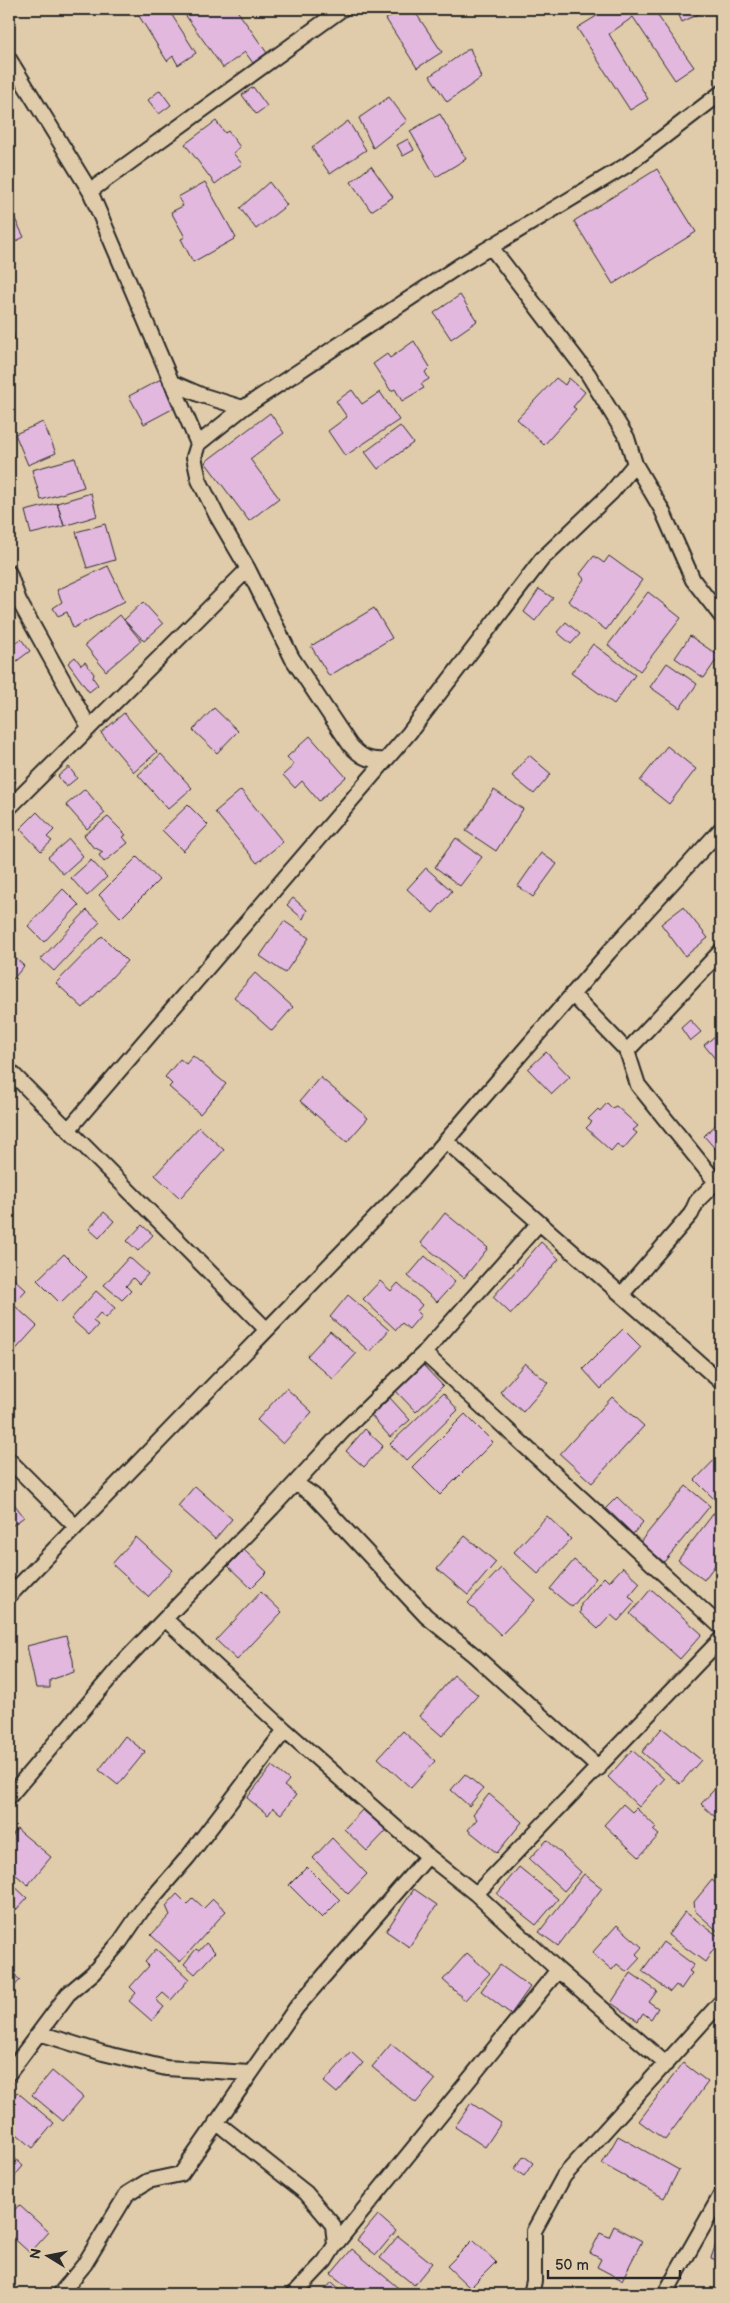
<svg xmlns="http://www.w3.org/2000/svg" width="730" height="2303" font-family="'Balsamiq Sans',sans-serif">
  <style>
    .building { fill: #e2b8df; stroke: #2b2b2b }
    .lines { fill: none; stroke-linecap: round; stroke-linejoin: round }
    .street-casing { stroke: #2b2b2b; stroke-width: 18 }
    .street { stroke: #e0ccaa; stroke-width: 14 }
  </style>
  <rect width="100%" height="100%" fill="#e0ccaa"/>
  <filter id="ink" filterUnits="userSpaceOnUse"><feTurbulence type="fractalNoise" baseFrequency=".02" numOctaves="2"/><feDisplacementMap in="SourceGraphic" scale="10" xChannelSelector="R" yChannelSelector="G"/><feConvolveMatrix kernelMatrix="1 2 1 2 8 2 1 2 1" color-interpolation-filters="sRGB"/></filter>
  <g filter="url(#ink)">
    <path class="building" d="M 151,9 L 168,9 L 196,53 L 178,65 L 173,56 L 167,61 L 139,16 Z
      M 181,9 L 236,9 L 267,53 L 253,63 L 245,52 L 223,68 Z
      M 401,9 L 413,9 L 442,52 L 417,68 L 386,19 Z
      M 608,9 L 653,9 L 694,67 L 675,80 L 633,17 L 609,34 L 648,99 L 630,110 L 577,28 Z
      M 676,9 L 708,9 L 682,22 Z
      M 470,48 L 481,78 L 447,102 L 430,76 Z
      M 253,87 L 267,106 L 256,114 L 242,95 Z
      M 160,90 L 171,105 L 159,114 L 148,100 Z
      M 389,97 L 407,121 L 373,148 L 359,118 Z
      M 440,114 L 466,159 L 436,177 L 410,131 Z
      M 216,121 L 225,133 L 228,131 L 240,147 L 233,153 L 242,164 L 215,184 L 185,144 Z
      M 348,121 L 366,150 L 330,174 L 312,148 Z
      M 408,139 L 414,150 L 403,156 L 397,145 Z
      M 371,166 L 393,197 L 371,211 L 351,182 Z
      M 657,169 L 696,232 L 613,284 L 574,221 Z
      M 205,182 L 236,238 L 193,262 L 181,239 L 185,237 L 171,212 L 183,206 L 178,197 Z
      M 269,182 L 287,205 L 256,229 L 240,208 Z
      M 9,207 L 24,237 L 9,245 Z
      M 460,295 L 477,321 L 451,339 L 434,313 Z
      M 9,318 L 15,339 L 9,341 Z
      M 414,341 L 430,367 L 425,372 L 429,379 L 421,384 L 424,388 L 402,401 L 395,389 L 391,391 L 373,364 L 387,354 L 390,358 Z
      M 556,378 L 565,385 L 569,378 L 585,392 L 573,407 L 576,409 L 544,445 L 517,419 Z
      M 161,379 L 176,407 L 144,424 L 129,396 Z
      M 352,390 L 362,404 L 380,392 L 399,420 L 345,456 L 328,431 L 347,417 L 336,401 Z
      M 270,413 L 284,433 L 250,459 L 279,498 L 249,521 L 205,462 Z
      M 43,422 L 56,453 L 28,465 L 15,434 Z
      M 400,426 L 413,443 L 378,469 L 365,452 Z
      M 75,458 L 84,487 L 41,500 L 32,470 Z
      M 91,493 L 97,516 L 64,526 L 57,503 Z
      M 57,503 L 64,526 L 31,534 L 25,511 Z
      M 105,524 L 115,560 L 87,568 L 76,532 Z
      M 594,556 L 604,563 L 609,556 L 642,580 L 606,630 L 568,601 L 584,579 L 580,574 Z
      M 108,566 L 125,601 L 73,628 L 67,612 L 58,616 L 53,608 L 62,602 L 57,590 Z
      M 539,589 L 553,598 L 535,621 L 524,612 Z
      M 648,592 L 681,618 L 640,671 L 608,645 Z
      M 143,602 L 163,624 L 144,641 L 124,620 Z
      M 374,608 L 392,638 L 329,676 L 311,646 Z
      M 120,615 L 141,641 L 106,671 L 85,645 Z
      M 566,622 L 580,634 L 571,644 L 557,632 Z
      M 690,636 L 719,656 L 704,678 L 675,658 Z
      M 21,639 L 30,651 L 9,667 L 9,648 Z
      M 593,644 L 635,675 L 614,704 L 571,673 Z
      M 75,657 L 81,665 L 85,662 L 94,674 L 93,678 L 98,685 L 89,692 L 68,663 Z
      M 667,663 L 697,684 L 680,708 L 650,687 Z
      M 214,708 L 238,731 L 217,753 L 193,730 Z
      M 124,713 L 157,752 L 134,772 L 101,733 Z
      M 310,736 L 346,777 L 319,801 L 302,781 L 295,788 L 283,775 L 294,765 L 287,757 Z
      M 667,746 L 696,769 L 669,804 L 640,781 Z
      M 161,754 L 192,788 L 168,809 L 138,775 Z
      M 529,755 L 551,774 L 534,794 L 512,776 Z
      M 69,767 L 77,778 L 66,787 L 58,776 Z
      M 9,773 L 16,782 L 9,787 Z
      M 85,789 L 105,813 L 87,829 L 66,805 Z
      M 241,790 L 283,842 L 257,863 L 215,812 Z
      M 494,790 L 523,809 L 496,851 L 466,831 Z
      M 188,805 L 208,825 L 183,851 L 162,830 Z
      M 37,812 L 54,830 L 47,837 L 52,841 L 41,851 L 20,829 Z
      M 108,817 L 126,835 L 123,837 L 128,843 L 104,862 L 99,855 L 103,852 L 92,846 L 84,835 Z
      M 456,838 L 482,857 L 460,886 L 435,867 Z
      M 69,839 L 83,856 L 63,874 L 48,857 Z
      M 541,853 L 557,864 L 533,897 L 518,886 Z
      M 137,857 L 159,880 L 121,918 L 99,895 Z
      M 91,860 L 107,877 L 87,896 L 71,878 Z
      M 426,868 L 452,891 L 433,913 L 407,889 Z
      M 63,889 L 79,905 L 44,942 L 28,926 Z
      M 293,898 L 307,910 L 303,919 L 287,905 Z
      M 683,907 L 708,938 L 685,956 L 661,924 Z
      M 87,910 L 100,922 L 54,971 L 41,959 Z
      M 284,921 L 309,938 L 285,973 L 260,956 Z
      M 102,936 L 127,961 L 83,1008 L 56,983 Z
      M 9,952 L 24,966 L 9,984 Z
      M 255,973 L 293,1007 L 272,1031 L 234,997 Z
      M 690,1020 L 701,1032 L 690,1041 L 681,1028 Z
      M 715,1036 L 721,1044 L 721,1066 L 704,1045 Z
      M 546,1052 L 570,1077 L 552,1094 L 528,1069 Z
      M 193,1056 L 226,1084 L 200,1114 L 169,1087 L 172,1084 L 165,1077 L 180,1059 L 186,1064 Z
      M 320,1077 L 368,1118 L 347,1142 L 300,1101 Z
      M 607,1103 L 612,1108 L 616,1106 L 638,1126 L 633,1130 L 637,1133 L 623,1149 L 617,1144 L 611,1151 L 586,1128 L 592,1122 L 588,1119 L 598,1109 L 600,1111 Z
      M 721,1120 L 721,1149 L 718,1152 L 704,1136 Z
      M 199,1127 L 224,1150 L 180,1198 L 155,1175 Z
      M 104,1212 L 114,1221 L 99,1238 L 89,1229 Z
      M 445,1213 L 488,1248 L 464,1278 L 421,1243 Z
      M 142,1225 L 153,1235 L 138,1251 L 127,1241 Z
      M 541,1242 L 559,1259 L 511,1314 L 493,1297 Z
      M 64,1254 L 87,1277 L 60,1303 L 37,1280 Z
      M 425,1256 L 455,1282 L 437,1302 L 408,1276 Z
      M 129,1257 L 148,1274 L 139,1284 L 133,1278 L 126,1286 L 131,1291 L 122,1300 L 104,1285 Z
      M 9,1274 L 26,1290 L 9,1309 Z
      M 380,1281 L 391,1291 L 398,1283 L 422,1305 L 417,1311 L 421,1315 L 409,1329 L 402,1323 L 396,1330 L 363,1299 Z
      M 96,1291 L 115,1308 L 106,1318 L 100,1313 L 93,1321 L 98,1325 L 89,1335 L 71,1319 Z
      M 348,1295 L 389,1330 L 370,1352 L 330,1317 Z
      M 15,1306 L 37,1326 L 9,1357 L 9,1312 Z
      M 623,1329 L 641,1347 L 601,1389 L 583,1369 Z
      M 330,1331 L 356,1354 L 333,1379 L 307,1356 Z
      M 525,1363 L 548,1383 L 523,1412 L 500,1392 Z
      M 422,1364 L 443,1386 L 416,1412 L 395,1390 Z
      M 286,1388 L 312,1412 L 283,1444 L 257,1420 Z
      M 443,1393 L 458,1410 L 406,1461 L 390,1444 Z
      M 612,1397 L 644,1426 L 592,1483 L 560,1454 Z
      M 390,1398 L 410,1420 L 390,1437 L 371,1415 Z
      M 465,1414 L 493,1442 L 440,1495 L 412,1467 Z
      M 365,1429 L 383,1446 L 364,1467 L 346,1451 Z
      M 721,1453 L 721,1500 L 718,1503 L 695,1480 Z
      M 195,1486 L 232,1519 L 215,1539 L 178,1506 Z
      M 686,1486 L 710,1506 L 664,1562 L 640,1542 Z
      M 9,1497 L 24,1517 L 9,1528 Z
      M 617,1497 L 643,1522 L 633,1534 L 606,1508 Z
      M 717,1509 L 721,1512 L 721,1557 L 704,1580 L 678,1560 Z
      M 547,1516 L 571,1539 L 538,1574 L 514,1552 Z
      M 465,1536 L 496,1562 L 468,1595 L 437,1569 Z
      M 136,1537 L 172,1570 L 148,1597 L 112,1564 Z
      M 244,1550 L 267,1572 L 251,1588 L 228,1566 Z
      M 574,1560 L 596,1578 L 572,1607 L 550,1589 Z
      M 623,1567 L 640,1583 L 629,1596 L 635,1602 L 618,1621 L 611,1615 L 598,1629 L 580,1613 L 581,1604 L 604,1577 L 609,1582 Z
      M 501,1568 L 535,1600 L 501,1635 L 468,1603 Z
      M 651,1589 L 702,1634 L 680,1659 L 630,1614 Z
      M 261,1592 L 282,1612 L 237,1660 L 216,1640 Z
      M 66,1636 L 73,1660 L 74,1672 L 50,1680 L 50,1688 L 36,1688 L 27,1646 Z
      M 454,1675 L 478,1695 L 442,1736 L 419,1716 Z
      M 662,1728 L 701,1760 L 680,1784 L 642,1752 Z
      M 403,1731 L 435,1761 L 411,1788 L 378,1758 Z
      M 125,1736 L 145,1752 L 118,1785 L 99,1770 Z
      M 632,1750 L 664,1779 L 639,1807 L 608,1777 Z
      M 272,1766 L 289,1780 L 284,1786 L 296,1795 L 281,1814 L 273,1808 L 268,1815 L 247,1798 Z
      M 465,1774 L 483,1789 L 469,1806 L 451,1790 Z
      M 721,1782 L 721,1812 L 715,1817 L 701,1804 Z
      M 489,1794 L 522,1822 L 497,1853 L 468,1830 L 477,1819 L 473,1814 Z
      M 623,1804 L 632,1812 L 636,1808 L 656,1827 L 653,1830 L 659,1835 L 639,1857 L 604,1825 Z
      M 364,1808 L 387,1830 L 367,1851 L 344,1829 Z
      M 17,1829 L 51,1857 L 28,1885 L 9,1869 L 9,1840 Z
      M 332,1838 L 367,1874 L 348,1894 L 313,1858 Z
      M 547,1840 L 581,1872 L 564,1891 L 529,1859 Z
      M 307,1867 L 340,1900 L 322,1918 L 289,1885 Z
      M 519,1867 L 558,1899 L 536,1925 L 497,1894 Z
      M 584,1874 L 602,1888 L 558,1946 L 539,1932 Z
      M 712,1880 L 721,1888 L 721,1934 L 695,1911 L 694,1902 Z
      M 9,1881 L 27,1898 L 16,1910 L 9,1903 Z
      M 414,1889 L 437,1905 L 409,1947 L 386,1931 Z
      M 177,1894 L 187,1904 L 193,1898 L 204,1908 L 213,1899 L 226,1911 L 180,1962 L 151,1935 L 170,1915 L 166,1906 Z
      M 685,1912 L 721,1938 L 705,1962 L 668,1935 Z
      M 617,1925 L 642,1947 L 636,1954 L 640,1958 L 627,1972 L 617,1964 L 612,1970 L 592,1953 Z
      M 663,1942 L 694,1965 L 689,1971 L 692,1973 L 681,1989 L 676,1985 L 670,1992 L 642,1971 Z
      M 206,1943 L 215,1952 L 195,1974 L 184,1964 L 196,1949 L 199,1951 Z
      M 156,1949 L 189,1979 L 171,2000 L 163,1993 L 156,2000 L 164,2007 L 152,2021 L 129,2001 L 136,1993 L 130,1987 L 149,1966 L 145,1962 Z
      M 467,1953 L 490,1973 L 465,2000 L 443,1980 Z
      M 500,1965 L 530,1987 L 511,2014 L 481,1991 Z
      M 9,1970 L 20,1980 L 9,1992 Z
      M 631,1973 L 657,1991 L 649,2002 L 658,2008 L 651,2019 L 643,2013 L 638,2021 L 611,2003 Z
      M 391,2044 L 435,2080 L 416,2103 L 372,2067 Z
      M 351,2052 L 363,2063 L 337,2093 L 324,2082 Z
      M 683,2063 L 708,2082 L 665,2140 L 639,2121 Z
      M 52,2071 L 83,2097 L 63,2121 L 32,2095 Z
      M 17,2092 L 54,2123 L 33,2148 L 9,2127 L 9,2102 Z
      M 471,2103 L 501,2123 L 485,2147 L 455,2127 Z
      M 618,2136 L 679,2170 L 664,2198 L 602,2164 Z
      M 9,2153 L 23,2166 L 9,2183 Z
      M 524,2156 L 533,2163 L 524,2176 L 514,2169 Z
      M 19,2205 L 49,2232 L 30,2253 L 9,2234 L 9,2216 Z
      M 378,2215 L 396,2231 L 376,2255 L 357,2240 Z
      M 614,2226 L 642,2241 L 622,2280 L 597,2267 L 601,2259 L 590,2253 L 600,2233 L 609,2237 Z
      M 719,2235 L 721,2236 L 721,2262 L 711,2258 Z
      M 398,2236 L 432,2263 L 414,2285 L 380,2258 Z
      M 473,2240 L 496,2262 L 470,2288 L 447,2266 Z
      M 352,2249 L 403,2292 L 402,2294 L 356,2294 L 331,2274 Z
      M 332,2282 L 345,2294 L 321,2294 Z"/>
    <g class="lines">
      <g class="street-casing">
        <path id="street" d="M 9,59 L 90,191 L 198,444
          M 90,191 L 342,9
          M 171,382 L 201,395 L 243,408
          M 635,464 L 662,510 L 693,580 L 721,616
          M 9,573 L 19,601 L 89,727
          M 385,760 C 368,761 361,757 350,745 L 292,658 L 248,569 L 217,516 L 199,480 L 194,457 L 198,444 L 243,408 L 459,266 L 627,165 L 721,93
          M 9,808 L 248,569
          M 572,994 L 627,1051
          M 9,1070 L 266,1329
          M 69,1129 L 409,733 L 542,559 L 611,493 L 635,464 L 627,438 L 588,374 L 491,247
          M 446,1141 L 721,1382
          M 622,1294 L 691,1214 L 697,1201 L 716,1182 L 638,1085 L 627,1051 L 721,951
          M 424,1353 L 721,1627
          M 9,1460 L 75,1526
          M 295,1483 L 313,1495 L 426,1616 L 474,1655 L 599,1768
          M 9,1596 L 412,1180 L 609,952 L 721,829
          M 165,1619 L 285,1730 L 428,1856
          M 9,1797 L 126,1659 L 272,1508 L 343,1431 L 424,1353 L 539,1223
          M 476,1894 L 558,1970
          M 39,2033 L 103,2053 L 166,2068 L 250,2073
          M 9,2073 L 68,1994 L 93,1973 L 120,1942 L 142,1910 L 188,1857 L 285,1730
          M 216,2122 L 306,2193 L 333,2225 L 335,2245 L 325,2261 L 294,2294
          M 335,2245 L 558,1970 L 666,2064
          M 60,2294 L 84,2265 L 127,2194 L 148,2181 L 181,2174 L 296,2008 L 428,1856 L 476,1894 L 721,1639
          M 531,2294 L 534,2281 L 534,2231 L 564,2176 L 721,2002
          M 665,2294 L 721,2195"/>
      </g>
      <use href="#street" class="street"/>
    </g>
  </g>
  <rect width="730" height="2303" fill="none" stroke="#e0ccaa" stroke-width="30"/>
  <rect x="15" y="15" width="700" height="2273" fill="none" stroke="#2b2b2b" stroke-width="2" filter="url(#ink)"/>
  <g transform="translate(48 2256) rotate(280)" stroke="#e0ccaa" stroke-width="4" paint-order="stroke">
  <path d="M0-4L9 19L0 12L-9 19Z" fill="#2b2b2b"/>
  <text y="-8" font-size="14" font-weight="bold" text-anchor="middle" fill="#2b2b2b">N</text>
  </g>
  <path d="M548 2270v8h132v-8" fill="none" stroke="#2b2b2b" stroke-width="2.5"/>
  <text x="555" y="2270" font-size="15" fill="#2b2b2b" stroke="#e0ccaa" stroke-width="4" paint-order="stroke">50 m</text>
</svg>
